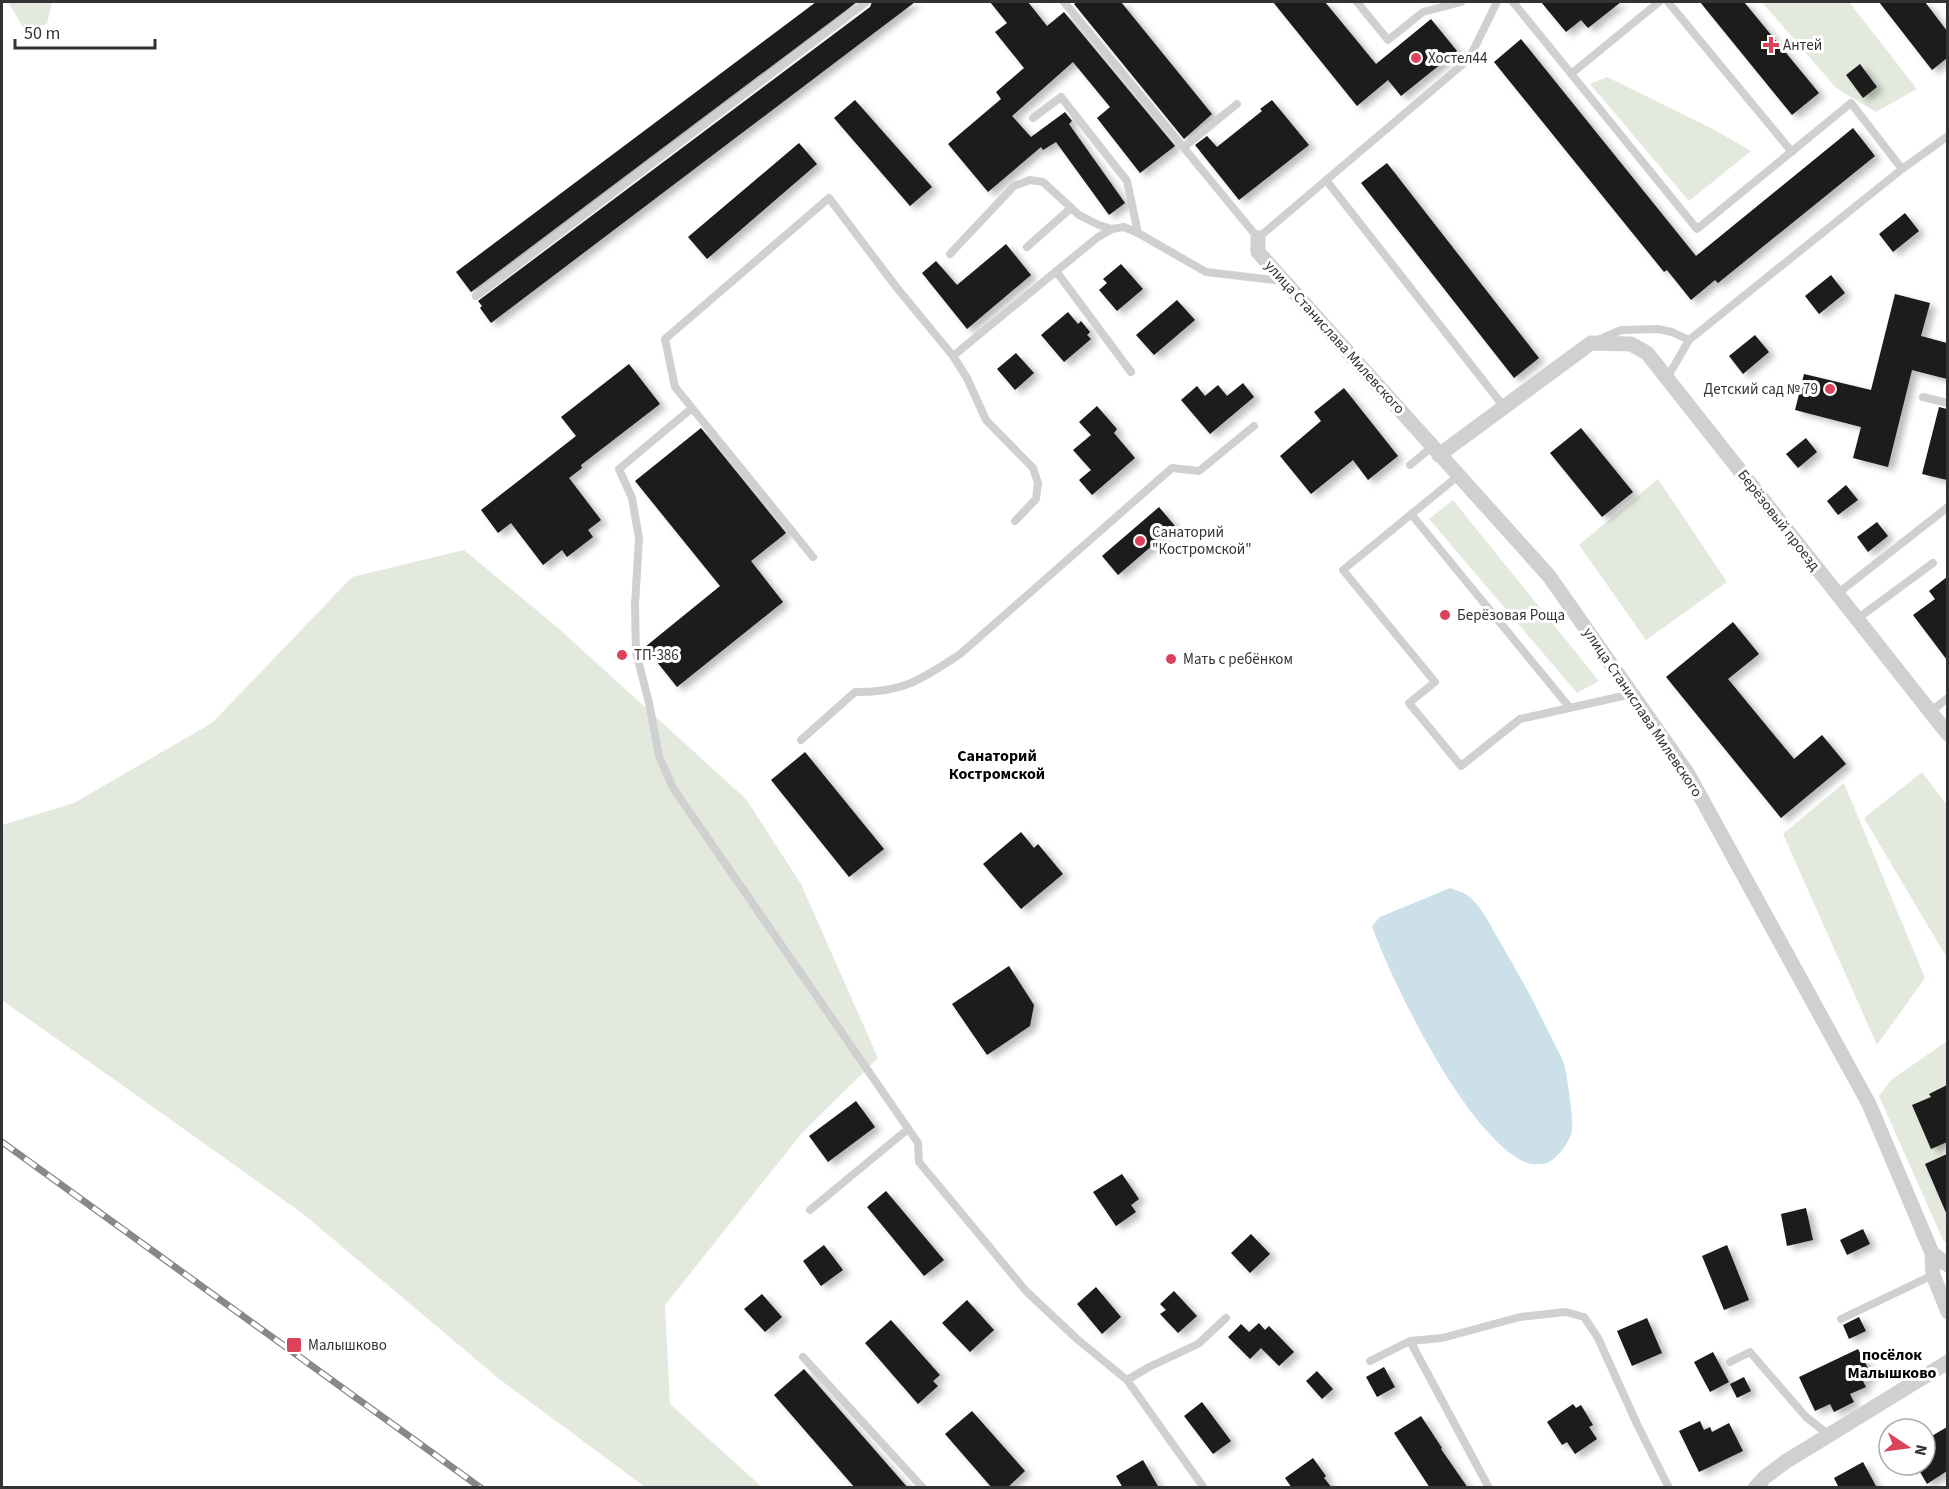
<svg xmlns="http://www.w3.org/2000/svg" width="1949" height="1489" font-family="'Source Sans 3',sans-serif">
  <style>
    .green { fill: #e4e9dd }
    .water { fill: #cbe0e8 }
    .building { fill: #1a1a1a; filter: url(#shadow) }
    .lines { fill: none; stroke-linecap: round; stroke-linejoin: round }
    .service { stroke: #d0d0d0; stroke-width: 8 }
    .minor { stroke: #d0d0d0; stroke-width: 15 }
    .rail-casing { stroke: #888; stroke-width: 7 }
    .rail { stroke: #fff; stroke-width: 4.5; stroke-dasharray: 14; stroke-linecap: butt }
    .poi-dot { fill: #db435b; stroke: #fff; stroke-width: 2 }
    .labels { text-anchor: middle; stroke-width: 6; stroke-linejoin: round; paint-order: stroke }
    .poi-label { font-size: 15px; fill: #333; stroke: #fff; text-anchor: start }
    .street-label { font-size: 15px; fill: #333; stroke: #fff }
    .neighbourhood-label { font-size: 16px; font-weight: bold; fill: #000; stroke: #fff }
  </style>
  <defs>
    <filter id="shadow"><feDropShadow dx="6" dy="4" stdDeviation="3" flood-color="#0004"/></filter>
  </defs>
  <rect width="100%" height="100%" fill="#fff"/>
  <path class="green" d="M 8,2 L 52,2 L 47,24 L 24,29 Z
    M 1762,2 L 1849,2 L 1917,89 L 1876,112 L 1836,88 Z
    M 1607,77 L 1711,128 L 1751,151 L 1689,201 L 1590,84 Z
    M 1658,479 L 1727,582 L 1646,640 L 1579,545 Z
    M 1453,500 L 1599,681 L 1577,693 L 1429,519 Z
    M 464,550 L 557,627 L 746,799 L 801,884 L 878,1058 L 802,1133 L 665,1305 L 670,1404 L 762,1487 L 645,1487 L 498,1378 L 302,1213 L 2,1000 L 2,825 L 74,803 L 212,723 L 352,577 Z
    M 1922,772 L 1947,805 L 1947,958 L 1864,818 Z
    M 1844,783 L 1925,978 L 1877,1045 L 1783,834 Z
    M 1947,1041 L 1947,1244 L 1943,1240 L 1879,1096 L 1891,1080 Z"/>
  <path class="water" d="M 1450,888 C 1455,890 1463,892 1467,895 C 1480,904 1488,921 1496,935 C 1516,969 1535,1003 1552,1039 C 1556,1047 1561,1055 1564,1064 C 1567,1074 1574,1121 1572,1131 C 1569,1143 1556,1162 1543,1164 C 1539,1164 1534,1165 1530,1164 C 1471,1145 1392,983 1372,926 L 1380,917 Z"/>
  <path class="building" d="M 816,2 L 857,2 L 471,292 L 456,272 Z
    M 872,2 L 915,2 L 491,323 L 480,308 L 482,306 L 478,301 L 870,7 Z
    M 990,2 L 1028,2 L 1047,26 L 1064,12 L 1175,146 L 1140,173 L 1097,118 L 1110,107 L 1073,62 L 1012,116 L 1031,137 L 1065,112 L 1072,121 L 1069,124 L 1125,203 L 1109,215 L 1056,142 L 1043,150 L 1041,147 L 988,192 L 948,144 L 1001,99 L 996,92 L 1024,68 L 995,32 L 1007,23 Z
    M 1077,2 L 1121,2 L 1212,114 L 1184,139 L 1074,4 Z
    M 1273,2 L 1325,2 L 1376,64 L 1431,19 L 1457,51 L 1401,96 L 1388,80 L 1357,106 Z
    M 1541,2 L 1621,2 L 1588,28 L 1581,20 L 1566,32 Z
    M 1700,2 L 1744,2 L 1819,93 L 1792,115 Z
    M 1879,2 L 1925,2 L 1947,31 L 1947,58 L 1932,70 Z
    M 1521,39 L 1696,256 L 1853,128 L 1875,156 L 1718,283 L 1715,280 L 1691,300 L 1667,270 L 1664,272 L 1494,62 Z
    M 1860,64 L 1877,87 L 1863,98 L 1846,75 Z
    M 855,100 L 932,187 L 910,206 L 834,118 Z
    M 1272,100 L 1309,145 L 1239,200 L 1195,145 L 1207,136 L 1217,147 L 1262,111 L 1260,109 Z
    M 799,143 L 817,164 L 707,259 L 688,237 Z
    M 1387,163 L 1539,358 L 1514,378 L 1361,183 Z
    M 1905,213 L 1919,231 L 1893,252 L 1879,234 Z
    M 1006,244 L 1031,275 L 967,329 L 922,273 L 936,261 L 957,285 Z
    M 1121,264 L 1143,289 L 1117,311 L 1099,290 L 1107,283 L 1103,279 Z
    M 1831,275 L 1845,293 L 1819,314 L 1805,296 Z
    M 1895,294 L 1930,303 L 1921,336 L 1947,343 L 1947,379 L 1912,370 L 1888,467 L 1853,458 L 1861,427 L 1795,410 L 1804,374 L 1871,390 Z
    M 1177,300 L 1195,320 L 1154,355 L 1136,335 Z
    M 1068,312 L 1078,324 L 1081,321 L 1090,332 L 1087,335 L 1091,339 L 1064,362 L 1041,335 Z
    M 1755,335 L 1769,352 L 1743,374 L 1729,356 Z
    M 1016,353 L 1034,373 L 1015,390 L 997,369 Z
    M 629,364 L 660,404 L 581,465 L 582,468 L 569,478 L 601,520 L 588,530 L 593,537 L 567,557 L 562,550 L 543,565 L 511,523 L 498,533 L 481,510 L 576,436 L 561,417 Z
    M 1243,383 L 1254,397 L 1210,434 L 1181,400 L 1197,386 L 1205,396 L 1218,385 L 1227,396 Z
    M 1344,388 L 1398,456 L 1368,480 L 1353,460 L 1311,494 L 1280,456 L 1321,421 L 1314,412 Z
    M 1097,406 L 1117,429 L 1114,433 L 1135,458 L 1092,495 L 1079,480 L 1091,470 L 1073,450 L 1091,435 L 1079,422 Z
    M 1939,407 L 1947,409 L 1947,480 L 1922,474 Z
    M 701,428 L 786,533 L 751,561 L 783,602 L 677,687 L 645,647 L 720,586 L 635,481 Z
    M 1581,428 L 1633,492 L 1602,517 L 1550,453 Z
    M 1806,438 L 1817,452 L 1798,468 L 1786,454 Z
    M 1846,485 L 1858,500 L 1838,515 L 1827,501 Z
    M 1159,507 L 1175,526 L 1118,575 L 1102,556 Z
    M 1877,522 L 1888,536 L 1868,552 L 1857,537 Z
    M 1947,577 L 1947,660 L 1913,615 L 1935,599 L 1929,591 Z
    M 1733,622 L 1759,654 L 1728,679 L 1794,759 L 1822,735 L 1846,764 L 1781,818 L 1666,677 Z
    M 805,752 L 884,849 L 849,877 L 771,780 Z
    M 1021,832 L 1034,848 L 1038,844 L 1063,874 L 1021,909 L 983,864 Z
    M 1009,966 L 1034,1005 L 1030,1026 L 987,1055 L 952,1004 Z
    M 1947,1085 L 1947,1142 L 1931,1149 L 1912,1105 L 1931,1097 L 1929,1094 Z
    M 856,1101 L 875,1127 L 828,1162 L 809,1136 Z
    M 1947,1154 L 1947,1215 L 1925,1164 Z
    M 1122,1174 L 1139,1199 L 1131,1205 L 1136,1212 L 1116,1226 L 1093,1192 Z
    M 886,1191 L 944,1260 L 924,1276 L 867,1207 Z
    M 1806,1208 L 1813,1240 L 1787,1246 L 1781,1214 Z
    M 1863,1229 L 1870,1244 L 1847,1255 L 1840,1240 Z
    M 1251,1234 L 1270,1254 L 1250,1273 L 1231,1253 Z
    M 824,1245 L 843,1270 L 821,1286 L 803,1261 Z
    M 1727,1245 L 1749,1300 L 1724,1310 L 1702,1256 Z
    M 1096,1287 L 1121,1317 L 1102,1334 L 1077,1304 Z
    M 1174,1291 L 1197,1316 L 1178,1333 L 1160,1314 L 1166,1310 L 1160,1304 Z
    M 762,1294 L 782,1317 L 765,1332 L 744,1309 Z
    M 967,1300 L 994,1330 L 970,1352 L 942,1323 Z
    M 1859,1317 L 1866,1331 L 1849,1339 L 1843,1325 Z
    M 1647,1318 L 1662,1353 L 1632,1366 L 1617,1331 Z
    M 891,1320 L 940,1375 L 933,1381 L 938,1386 L 918,1404 L 865,1343 Z
    M 1259,1323 L 1265,1330 L 1269,1326 L 1294,1352 L 1279,1366 L 1261,1348 L 1250,1359 L 1228,1337 L 1241,1324 L 1249,1332 Z
    M 1858,1349 L 1872,1376 L 1863,1381 L 1866,1387 L 1850,1394 L 1854,1402 L 1834,1412 L 1830,1404 L 1815,1411 L 1799,1377 Z
    M 1713,1352 L 1729,1382 L 1710,1392 L 1694,1362 Z
    M 1384,1367 L 1395,1387 L 1377,1397 L 1366,1377 Z
    M 804,1369 L 908,1488 L 855,1488 L 774,1395 Z
    M 1317,1371 L 1333,1389 L 1322,1399 L 1306,1381 Z
    M 1744,1377 L 1751,1391 L 1737,1398 L 1730,1384 Z
    M 1202,1402 L 1231,1441 L 1213,1454 L 1184,1416 Z
    M 1573,1404 L 1576,1408 L 1581,1405 L 1593,1425 L 1589,1427 L 1597,1439 L 1575,1454 L 1567,1442 L 1562,1445 L 1547,1422 Z
    M 972,1411 L 1025,1471 L 1007,1488 L 992,1488 L 945,1434 Z
    M 1421,1416 L 1442,1448 L 1441,1449 L 1468,1488 L 1430,1488 L 1394,1433 Z
    M 1700,1421 L 1704,1430 L 1710,1427 L 1712,1432 L 1729,1423 L 1743,1451 L 1699,1472 L 1679,1431 Z
    M 1947,1427 L 1947,1471 L 1927,1484 L 1916,1465 L 1925,1465 L 1925,1440 Z
    M 1313,1458 L 1326,1476 L 1324,1478 L 1332,1488 L 1292,1488 L 1285,1478 Z
    M 1143,1460 L 1159,1488 L 1123,1488 L 1116,1476 Z
    M 1863,1462 L 1877,1488 L 1839,1488 L 1834,1478 Z"/>
  <g class="lines">
    <path class="service" d="M 1064,2 L 1258,238 L 1469,59 L 1497,2
      M 1357,2 L 1388,40 L 1423,12 L 1461,2
      M 1513,2 L 1697,229 L 1851,103 L 1902,169
      M 1668,2 L 1792,152
      M 1571,74 L 1659,2
      M 1033,118 L 1061,97 L 1127,181 L 1138,233
      M 1184,147 L 1237,104
      M 1326,180 L 1504,407
      M 1027,247 L 1071,208
      M 950,254 L 1014,186 L 1030,180 L 1043,182 L 1079,215 L 1099,225 L 1112,229
      M 1056,271 L 1131,372
      M 476,296 L 866,2
      M 1598,340 L 1621,330 L 1658,329 L 1672,332 L 1689,340
      M 953,356 L 1098,237 L 1112,229 L 1124,227 L 1138,233 L 1206,272 L 1283,281
      M 1667,378 L 1689,340 L 1902,169 L 1948,136
      M 1923,397 L 1948,403
      M 692,408 L 619,469 L 632,498 L 639,538 L 635,605 L 636,652 L 649,703 L 659,756 L 673,788 L 918,1143 L 919,1162 L 1026,1291 L 1077,1339 L 1127,1380 L 1204,1488
      M 1410,465 L 1432,447
      M 1458,476 L 1343,570 L 1435,682 L 1409,703 L 1461,766 L 1520,719 L 1632,694
      M 1411,514 L 1570,708
      M 813,557 L 675,387 L 665,339 L 829,198 L 897,288 L 953,356 L 967,378 L 986,420 L 1033,468 L 1038,483 L 1036,499 L 1015,521
      M 1837,594 L 1948,507
      M 1857,619 L 1933,563
      M 1930,712 L 1948,698
      M 801,740 L 855,692 C 903,693 920,680 959,655 L 1172,468 L 1199,471 L 1254,426
      M 810,1210 L 908,1129
      M 1841,1319 L 1933,1275
      M 1410,1341 L 1489,1488
      M 803,1357 L 923,1488
      M 1370,1361 L 1410,1341 L 1442,1338 L 1520,1317 L 1566,1312 L 1584,1317 L 1598,1338 L 1637,1424 L 1669,1488
      M 1730,1362 L 1750,1352 L 1806,1417 L 1829,1435
      M 1127,1380 L 1149,1367 L 1198,1344 L 1226,1318"/>
    <path class="minor" d="M 1258,238 L 1258,252 L 1549,576 L 1688,774 L 1869,1104 L 1932,1253 L 1933,1275 L 1948,1312
      M 1439,455 L 1591,343 L 1631,344 L 1647,353 L 1948,734
      M 1932,1253 L 1948,1265
      M 1755,1488 L 1765,1477 L 1785,1462 L 1948,1362"/>
    <g class="rail-casing">
      <path id="rail" d="M 2,1142 L 481,1488"/>
    </g>
    <use href="#rail" class="rail"/>
  </g>
  <g class="poi-dot">
    <path d="M1768 36h6v6h6v6h-6v6h-6v-6h-6v-6h6z"/>
    <circle cx="1416" cy="58" r="6"/>
    <circle cx="1830" cy="389" r="6"/>
    <circle cx="1140" cy="541" r="6"/>
    <circle cx="1445" cy="615" r="6"/>
    <circle cx="622" cy="655" r="6"/>
    <circle cx="1171" cy="659" r="6"/>
    <rect x="286" y="1337" width="16" height="16" rx="3"/>
  </g>
  <g class="labels">
    <g class="poi-label">
      <text x="1783" y="50">Антей</text>
      <text x="1428" y="63">Хостел44</text>
      <text x="1818" y="394" text-anchor="end">Детский сад № 79</text>
      <text x="1152" y="537">Санаторий<tspan x="1152" dy="17">"Костромской"</tspan></text>
      <text x="1457" y="620">Берёзовая Роща</text>
      <text x="634" y="660">ТП-386</text>
      <text x="1183" y="664">Мать с ребёнком</text>
      <text x="308" y="1350">Малышково</text>
    </g>
    <g class="street-label">
      <text transform="translate(1335 337) rotate(48)" y="5">улица Станислава Милевского</text>
      <text transform="translate(1779 520) rotate(52)" y="5">Берёзовый проезд</text>
      <text transform="translate(1643 712) rotate(56)" y="5">улица Станислава Милевского</text>
    </g>
    <g class="neighbourhood-label">
      <text x="997" y="761">Санаторий<tspan x="997" dy="18">Костромской</tspan></text>
      <text x="1892" y="1360">посёлок<tspan x="1892" dy="18">Малышково</tspan></text>
    </g>
  </g>
  <rect width="1949" height="1489" fill="none" stroke="#333333" stroke-width="6"/>
  <g transform="translate(1907 1447) rotate(103)"><circle r="28" fill="#ffffff" stroke="#adadad" stroke-width="1.5"/>
  <path d="M0-4.5L10 22L0 15L-10 22Z" fill="#db435b"/>
  <text y="-9" font-size="16" font-weight="bold" text-anchor="middle" fill="#333333">N</text>
  </g>
  <path d="M15 39v9h140v-9" fill="none" stroke="#333333" stroke-width="3"/>
  <text x="24" y="39" font-size="18" fill="#333333" stroke="#ffffff" stroke-width="4.5" paint-order="stroke">50 m</text>
</svg>
